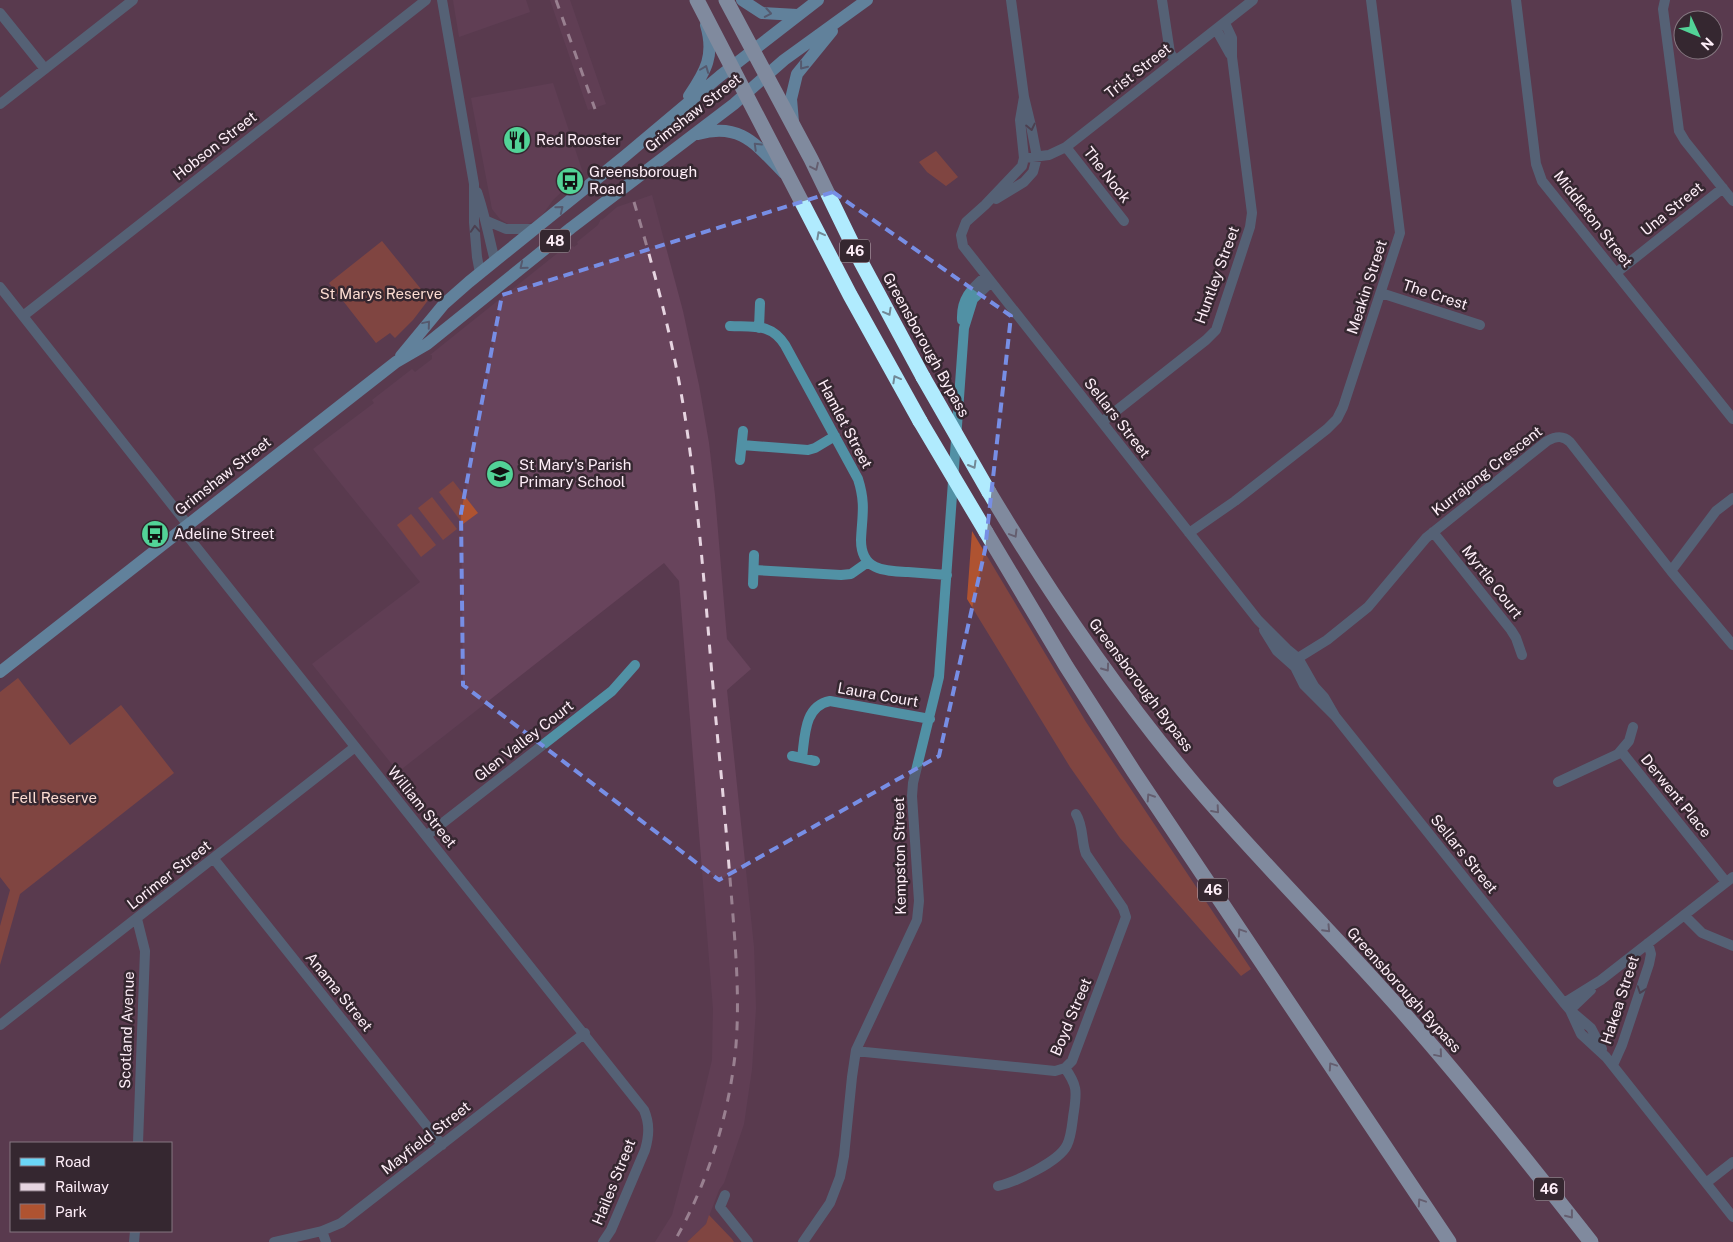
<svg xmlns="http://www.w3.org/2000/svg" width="1733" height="1242" font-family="'Public Sans',sans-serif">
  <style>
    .built { fill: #68445c }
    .green { fill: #af5331 }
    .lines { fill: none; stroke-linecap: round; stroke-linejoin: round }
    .street { stroke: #5191a5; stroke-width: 10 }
    .primary { stroke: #6bd7f8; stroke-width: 12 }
    .highway { stroke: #b0ebfe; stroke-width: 15 }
    .rail { stroke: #e6d4e0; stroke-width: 3; stroke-dasharray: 9 9; stroke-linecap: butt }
    .highway-bridge { stroke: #b0ebfe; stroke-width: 15 }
    .oneway { stroke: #507f94 }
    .oneway2 { stroke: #3d4753 }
    .oneway3 { stroke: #728997 }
    .marked { fill: none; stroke: #778ee5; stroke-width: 4; stroke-dasharray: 10 6; stroke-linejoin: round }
    .labels { text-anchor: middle; stroke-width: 5; stroke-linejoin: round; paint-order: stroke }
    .shield { fill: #352730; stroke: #c2b2bc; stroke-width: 1 }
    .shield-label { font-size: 14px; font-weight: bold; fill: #feeef8 }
    .street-label { font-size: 15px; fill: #feeef8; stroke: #352730 }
    .poi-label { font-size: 15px; fill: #feeef8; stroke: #352730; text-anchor: start }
    .park-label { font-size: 15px; fill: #fcdcd2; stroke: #352730 }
  </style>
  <rect width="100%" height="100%" fill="#593a4f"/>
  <path class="built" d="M 453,0 L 526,0 L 530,12 L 459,37 Z
    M 550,0 L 570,0 L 606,104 L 588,110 Z
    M 553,83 L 584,176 L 573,181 L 553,200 L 541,217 L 535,221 L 528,224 L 510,225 L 500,219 L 492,209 L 471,98 Z
    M 652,195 L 683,311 L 699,385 L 709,443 L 715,495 L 727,639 L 751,669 L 727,690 L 754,947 L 756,1008 L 752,1069 L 744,1124 L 724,1183 L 719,1190 L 706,1224 L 687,1242 L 655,1242 L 672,1215 L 702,1102 L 712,1060 L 713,1009 L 679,581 L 664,563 L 398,772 L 312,664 L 420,582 L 313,449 L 374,403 L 372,400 L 412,369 L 415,372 L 432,359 L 432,355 L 430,355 L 559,252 L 573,246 L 574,247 L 578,244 L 577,242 L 598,225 L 601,219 L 602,220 L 617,207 Z"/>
  <path class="green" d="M 936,151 L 958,177 L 946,186 L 927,172 L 919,162 Z
    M 382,241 L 429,299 L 413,320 L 395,338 L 390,333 L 376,343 L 329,283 Z
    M 453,481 L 478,513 L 463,524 L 439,492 Z
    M 432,497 L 457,529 L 443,540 L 418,508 Z
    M 411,514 L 436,545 L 421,557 L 397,525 Z
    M 972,531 L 1086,722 L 1251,969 L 1241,976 L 1120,838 L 1070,767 L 967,599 Z
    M 18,678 L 70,745 L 121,705 L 174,773 L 20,894 L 0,965 L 0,926 L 10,890 L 0,877 L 0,692 Z
    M 709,1215 L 732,1239 L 734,1242 L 687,1242 L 706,1224 Z"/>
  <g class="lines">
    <path class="street" d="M 442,0 L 474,184 L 474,222 L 477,257 L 480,273
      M 1162,0 L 1170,53 L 1176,61
      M 1516,0 L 1536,164 L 1542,181 L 1733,419
      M 1665,0 L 1663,9 L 1679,131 L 1685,141 L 1733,201
      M 0,13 L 45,69
      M 1216,29 L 1230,54
      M 1024,97 L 1020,120 L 1024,158 L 1022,166 L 985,205 L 966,222 L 961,235 L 963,246 L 1258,620 L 1287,649 L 1298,658 L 1314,686 L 1324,697 L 1335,716
      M 0,104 L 133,0
      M 1066,147 L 1124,221
      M 1024,158 L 1049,155 L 1066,147 L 1253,0
      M 477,192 C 485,215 489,238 495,261
      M 996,199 L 1024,182 L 1033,172 L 1037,157 L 1031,126 L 1024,97 L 1011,0
      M 487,221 L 506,229 L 535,229
      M 1616,273 L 1723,188
      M 0,287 L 188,525
      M 1381,293 L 1480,325
      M 23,316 L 426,0
      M 962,320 C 961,299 971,289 986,276
      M 730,326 C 754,327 771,323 785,345 L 858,479 C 866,504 862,516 861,540 C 861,571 885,571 908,572 C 921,573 934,574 947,575
      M 759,328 L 760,303
      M 1102,422 L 1206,340 L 1216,330 L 1250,227 L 1252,213 L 1232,57 L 1232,38 L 1225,23
      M 742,445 L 808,450 L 815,448 L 835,436
      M 740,460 L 743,431
      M 182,529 L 644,1110 C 650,1124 649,1136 645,1150 L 611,1230 L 603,1242
      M 1433,532 L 1511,630 L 1516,638 L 1522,655
      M 1189,533 L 1235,501 L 1327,429 L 1337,419 L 1343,407 L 1400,233 L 1371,0
      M 754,570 L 841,575 L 851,574 L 868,562
      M 1671,571 L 1716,511 L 1733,498
      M 753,584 L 754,555
      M 1264,630 L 1277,651 L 1295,667 L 1304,685 L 1335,716 L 1564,1003 L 1570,1010 L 1581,1034 L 1606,1057 L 1733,1217
      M 1296,663 L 1298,658 L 1327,640 L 1368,607 L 1426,538 L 1547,441 C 1556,436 1563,435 1570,442 L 1671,571 L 1733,645
      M 1621,751 L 1726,882
      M 792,756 L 815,761
      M 802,758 C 805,736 804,706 830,701 L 930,719
      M 1558,782 L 1618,754 L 1629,741 L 1633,727
      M 426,836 L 612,691 L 635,665
      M 214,859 L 442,1145
      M 1684,915 L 1702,933 L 1733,946
      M 137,919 L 145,951 L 138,1143
      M 1564,1003 L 1601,980 L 1733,877
      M 1570,1010 L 1591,990
      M 1571,1011 L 1591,1028 L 1602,1049
      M 0,1025 L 355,747
      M 856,1050 L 865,1052 L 1055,1071 L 1065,1068 L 1072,1061 L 1126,917 L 1123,908 L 1086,854 C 1081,841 1084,827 1076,814
      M 1613,1065 L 1622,1045 L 1649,964 L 1651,954 L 1648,943
      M 1706,1183 L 1733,1162
      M 998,1186 C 1015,1182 1059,1162 1067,1145 C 1072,1135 1072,1122 1074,1111 C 1077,1091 1077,1085 1065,1068
      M 725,1195 L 720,1207 L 748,1242
      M 322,1231 L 326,1242
      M 134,1242 L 135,1231
      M 274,1242 L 322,1231 L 341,1223 L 585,1033
      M 803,1242 L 830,1203 L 840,1177 L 844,1156 L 852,1077 L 856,1050 L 917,920 L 919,901 L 912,796 L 913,783 L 939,677 L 964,328 L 973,299 L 991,282"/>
    <path class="primary" d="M 742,0 L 762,13 L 797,15
      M 689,96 C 706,71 715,55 706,25
      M 793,122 L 791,99 L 797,74 L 832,31
      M 698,134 C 741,122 756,145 784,173
      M 401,356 L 444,304 L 469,282 L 625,156 L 720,76 L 818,0
      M 0,672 L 396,362 L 427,344 L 571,228 L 734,104 L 784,60 L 867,0"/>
    <path class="highway" d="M 697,0 L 850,295 L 920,421
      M 726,0 L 811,159 L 861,262 L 923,377
      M 989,492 C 1050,594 1118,694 1195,785 C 1263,865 1338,938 1407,1017 C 1471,1090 1531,1166 1591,1242
      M 986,532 L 1066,666 L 1134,772 L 1449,1242"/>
    <path class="rail" d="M 556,0 L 595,109
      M 634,202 C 656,276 676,352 687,430 C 702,533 708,638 718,742 C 723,792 727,841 731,891 C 735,942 740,994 736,1045 C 730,1113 708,1183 674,1242"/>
    <path class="highway-bridge" d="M 923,377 L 989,492
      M 920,421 L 986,532"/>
  </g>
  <defs><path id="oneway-chevron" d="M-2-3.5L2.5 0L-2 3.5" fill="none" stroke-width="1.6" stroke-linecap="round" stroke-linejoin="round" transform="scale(1.25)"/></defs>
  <g class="oneway">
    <use href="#oneway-chevron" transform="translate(768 13) rotate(10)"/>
    <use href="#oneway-chevron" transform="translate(803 66) rotate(128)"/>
    <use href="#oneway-chevron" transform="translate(705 69) rotate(-69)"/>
    <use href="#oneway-chevron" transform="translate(757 146) rotate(-136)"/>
    <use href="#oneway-chevron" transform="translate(560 209) rotate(-39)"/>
    <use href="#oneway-chevron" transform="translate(523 266) rotate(141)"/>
    <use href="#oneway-chevron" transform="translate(427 324) rotate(-50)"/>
  </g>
  <g class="oneway2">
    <use href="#oneway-chevron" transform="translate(1031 127) rotate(78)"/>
    <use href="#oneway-chevron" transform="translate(475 229) rotate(-94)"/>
    <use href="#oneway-chevron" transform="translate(1641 990) rotate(109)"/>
  </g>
  <g class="oneway3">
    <use href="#oneway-chevron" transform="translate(815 167) rotate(65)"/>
    <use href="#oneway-chevron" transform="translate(820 235) rotate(-118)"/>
    <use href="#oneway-chevron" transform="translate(888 312) rotate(61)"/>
    <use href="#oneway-chevron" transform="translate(896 379) rotate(-119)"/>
    <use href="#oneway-chevron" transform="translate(973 465) rotate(60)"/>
    <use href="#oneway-chevron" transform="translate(1014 534) rotate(59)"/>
    <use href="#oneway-chevron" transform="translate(1106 668) rotate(54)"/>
    <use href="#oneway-chevron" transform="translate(1150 797) rotate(-123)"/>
    <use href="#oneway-chevron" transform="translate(1216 810) rotate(49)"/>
    <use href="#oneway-chevron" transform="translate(1327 929) rotate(47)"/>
    <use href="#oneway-chevron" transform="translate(1241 932) rotate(-124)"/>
    <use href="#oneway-chevron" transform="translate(1439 1054) rotate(50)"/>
    <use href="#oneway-chevron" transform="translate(1332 1066) rotate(-124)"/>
    <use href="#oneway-chevron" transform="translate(1421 1202) rotate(-124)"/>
    <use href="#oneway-chevron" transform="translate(1570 1215) rotate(52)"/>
  </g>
  <path d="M0 0H1733V1242H0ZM 833,192 L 1011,316 L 985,550 L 939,756 L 719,880 L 463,685 L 461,513 L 502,295 Z" fill="#593a4f" fill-opacity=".55" fill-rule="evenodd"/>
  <path class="marked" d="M 833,192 L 1011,316 L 985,550 L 939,756 L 719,880 L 463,685 L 461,513 L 502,295 Z"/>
  <defs>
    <g id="restaurant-disc" transform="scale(1.4375)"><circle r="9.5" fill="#52d397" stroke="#352730"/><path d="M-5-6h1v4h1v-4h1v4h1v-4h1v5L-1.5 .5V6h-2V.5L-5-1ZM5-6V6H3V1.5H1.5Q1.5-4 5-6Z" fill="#111"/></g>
    <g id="bus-disc" transform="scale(1.4375)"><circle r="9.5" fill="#52d397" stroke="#352730"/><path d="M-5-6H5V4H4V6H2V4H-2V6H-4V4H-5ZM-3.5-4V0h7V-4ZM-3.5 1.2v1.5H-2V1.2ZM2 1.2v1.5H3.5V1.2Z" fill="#111"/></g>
    <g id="school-disc" transform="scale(1.4375)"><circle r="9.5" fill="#52d397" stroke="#352730"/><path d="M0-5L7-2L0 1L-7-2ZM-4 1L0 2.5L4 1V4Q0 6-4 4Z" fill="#111"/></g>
  </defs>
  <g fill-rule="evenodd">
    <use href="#restaurant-disc" x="517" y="140"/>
    <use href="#bus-disc" x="570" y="181"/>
    <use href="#school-disc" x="500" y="474"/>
    <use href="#bus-disc" x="155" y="534"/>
  </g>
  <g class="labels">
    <g class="shield">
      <rect x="540" y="229.5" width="30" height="23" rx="4"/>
      <rect x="840" y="239.5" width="30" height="23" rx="4"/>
      <rect x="1198" y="878.5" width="30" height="23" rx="4"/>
      <rect x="1534" y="1177.5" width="30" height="23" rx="4"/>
    </g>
    <g class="shield-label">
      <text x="555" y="246">48</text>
      <text x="855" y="256">46</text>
      <text x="1213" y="895">46</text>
      <text x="1549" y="1194">46</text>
    </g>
    <g class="street-label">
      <text transform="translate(1138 71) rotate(-38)" y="5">Trist Street</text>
      <text transform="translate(693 113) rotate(-38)" y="5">Grimshaw Street</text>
      <text transform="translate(215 146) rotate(-38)" y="5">Hobson Street</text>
      <text transform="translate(1107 175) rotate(52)" y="5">The Nook</text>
      <text transform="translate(1672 209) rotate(-39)" y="5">Una Street</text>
      <text transform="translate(1593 219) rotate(52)" y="5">Middleton Street</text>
      <text transform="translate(1217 275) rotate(-70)" y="5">Huntley Street</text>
      <text transform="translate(1367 287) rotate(-72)" y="5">Meakin Street</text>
      <text transform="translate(1435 295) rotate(18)" y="5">The Crest</text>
      <text transform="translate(926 345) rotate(61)" y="5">Greensborough Bypass</text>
      <text transform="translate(1117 418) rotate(52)" y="5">Sellars Street</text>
      <text transform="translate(845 424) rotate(62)" y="5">Hamlet Street</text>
      <text transform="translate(1487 471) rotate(-38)" y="5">Kurrajong Crescent</text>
      <text transform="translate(223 476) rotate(-38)" y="5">Grimshaw Street</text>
      <text transform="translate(1492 582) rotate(52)" y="5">Myrtle Court</text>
      <text transform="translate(1141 685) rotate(53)" y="5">Greensborough Bypass</text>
      <text transform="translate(878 695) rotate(10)" y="5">Laura Court</text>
      <text transform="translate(524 741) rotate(-38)" y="5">Glen Valley Court</text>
      <text transform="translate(1676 796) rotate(51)" y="5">Derwent Place</text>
      <text transform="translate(422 807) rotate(51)" y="5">William Street</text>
      <text transform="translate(1464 854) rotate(51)" y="5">Sellars Street</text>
      <text transform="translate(900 856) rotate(-91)" y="5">Kempston Street</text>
      <text transform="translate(169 875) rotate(-38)" y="5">Lorimer Street</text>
      <text transform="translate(1404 990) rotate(48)" y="5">Greensborough Bypass</text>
      <text transform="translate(339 992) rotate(51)" y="5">Anama Street</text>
      <text transform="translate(1620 1000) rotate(-72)" y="5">Hakea Street</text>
      <text transform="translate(1071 1017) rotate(-67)" y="5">Boyd Street</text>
      <text transform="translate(127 1030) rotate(-88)" y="5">Scotland Avenue</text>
      <text transform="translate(426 1138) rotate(-38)" y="5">Mayfield Street</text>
      <text transform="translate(614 1182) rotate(-68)" y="5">Hailes Street</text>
    </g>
    <g class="poi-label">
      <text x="536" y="145">Red Rooster</text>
      <text x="589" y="177">Greensborough<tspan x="589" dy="17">Road</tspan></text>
      <text x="519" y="470">St Mary's Parish<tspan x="519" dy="17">Primary School</tspan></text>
      <text x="174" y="539">Adeline Street</text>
    </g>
    <g class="park-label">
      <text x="381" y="299">St Marys Reserve</text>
      <text x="54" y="803">Fell Reserve</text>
    </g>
  </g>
  <rect x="10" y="1142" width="162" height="90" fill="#352730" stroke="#857780"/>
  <rect x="20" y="1158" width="25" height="8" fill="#6bd7f8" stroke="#857780"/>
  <text x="55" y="1167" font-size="15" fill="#feeef8">Road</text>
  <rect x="20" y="1183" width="25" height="8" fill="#e6d4e0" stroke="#857780"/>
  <text x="55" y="1192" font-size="15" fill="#feeef8">Railway</text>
  <rect x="20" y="1204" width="25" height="15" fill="#af5331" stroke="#857780"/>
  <text x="55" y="1217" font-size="15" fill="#feeef8">Park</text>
  <g transform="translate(1698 35) rotate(134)"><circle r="24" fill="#352730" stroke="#857780"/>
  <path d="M0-4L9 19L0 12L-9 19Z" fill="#52d397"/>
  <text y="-8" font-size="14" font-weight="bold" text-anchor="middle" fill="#feeef8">N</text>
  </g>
</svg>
